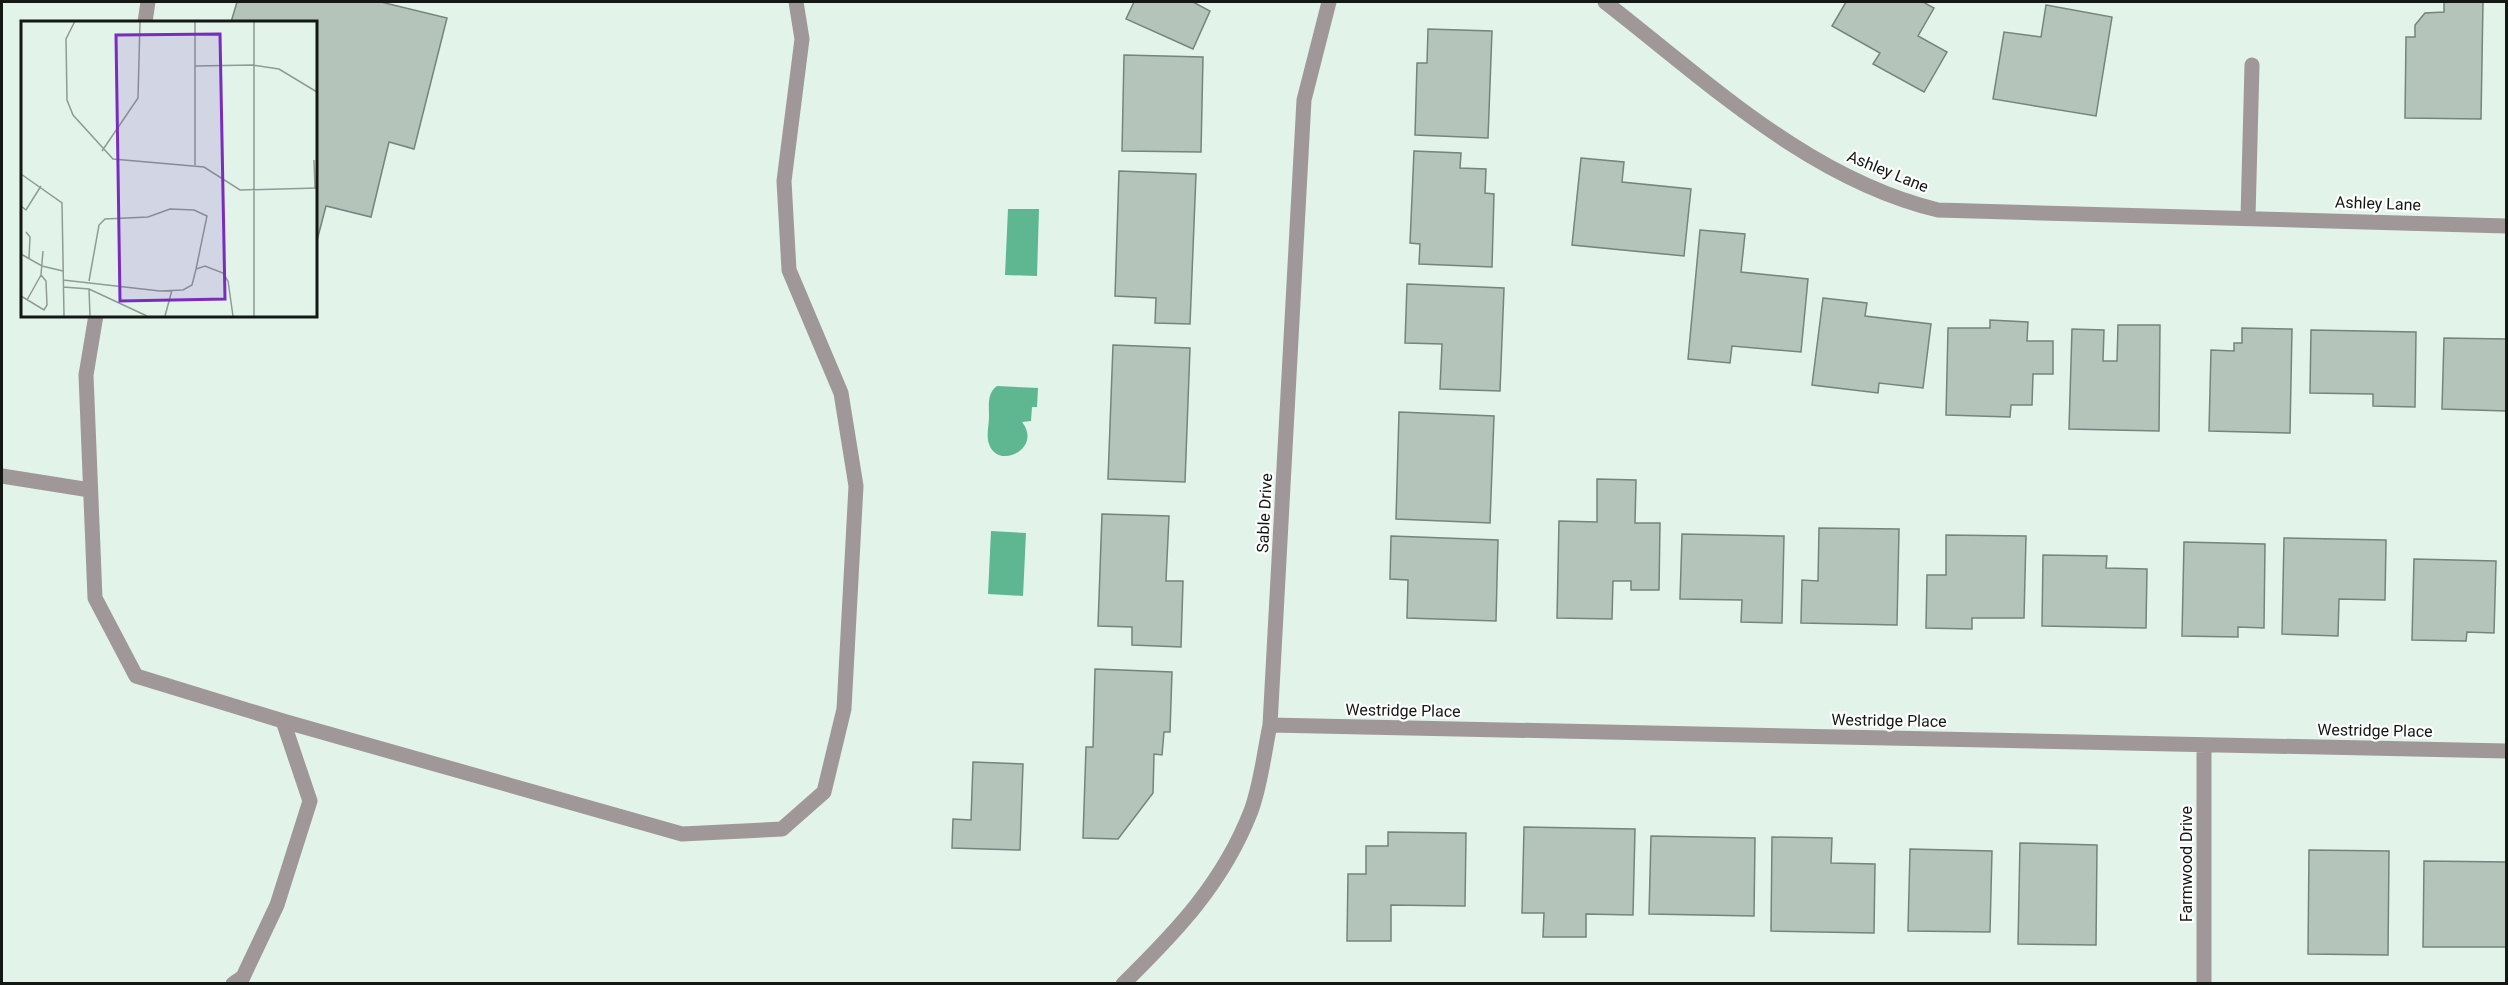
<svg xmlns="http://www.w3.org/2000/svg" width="2508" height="985" font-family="Roboto,sans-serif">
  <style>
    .water { fill: #5eb791 }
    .building { fill: #b4c4bb; stroke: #75847c; stroke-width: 1.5 }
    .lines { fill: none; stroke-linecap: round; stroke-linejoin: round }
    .minor { stroke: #a09898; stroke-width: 15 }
    .labels { text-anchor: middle; stroke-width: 4.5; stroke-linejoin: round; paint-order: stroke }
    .street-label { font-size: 16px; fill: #131815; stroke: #fff }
    .inset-road { fill: none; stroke: #8f9b95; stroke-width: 1.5 }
    .view { fill: #7b2cbf; fill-opacity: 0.15; stroke: #7b2cbf; stroke-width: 3 }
    .inset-edge { fill: none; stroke: #131815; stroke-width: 3 }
  </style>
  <rect width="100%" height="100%" fill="#e2f3ea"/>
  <path class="water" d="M 1008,209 L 1039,209 L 1037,276 L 1005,275 Z
    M 997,386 L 1038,388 L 1037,407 L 1032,407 L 1031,421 L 1022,422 C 1043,448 998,471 989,444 C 986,436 989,425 989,416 C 989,405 987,393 997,386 Z
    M 991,531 L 1026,533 L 1023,596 L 988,594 Z"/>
  <path class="building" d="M 237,2 L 381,2 L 447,18 L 414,149 L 389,142 L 371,217 L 326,206 L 315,248 L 315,22 L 231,22 Z
    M 1134,2 L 1193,2 L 1210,11 L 1193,49 L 1126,19 Z
    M 1846,2 L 1923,2 L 1934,8 L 1918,36 L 1947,52 L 1924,92 L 1873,64 L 1880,53 L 1832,26 Z
    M 2444,2 L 2483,2 L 2481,119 L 2405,118 L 2406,37 L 2415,37 L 2415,25 L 2425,13 L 2444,12 Z
    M 2046,5 L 2112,17 L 2096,116 L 1993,99 L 2004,32 L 2041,37 Z
    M 1428,29 L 1492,31 L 1488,138 L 1415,135 L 1417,63 L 1427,63 Z
    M 1124,55 L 1203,57 L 1201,152 L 1122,151 Z
    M 1414,151 L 1461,153 L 1460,168 L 1486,169 L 1485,193 L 1494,194 L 1492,267 L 1419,264 L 1420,244 L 1410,243 Z
    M 1581,158 L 1624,162 L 1622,182 L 1691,189 L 1684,256 L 1572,245 Z
    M 1119,171 L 1196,174 L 1190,324 L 1155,323 L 1156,298 L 1115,296 Z
    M 1700,230 L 1745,234 L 1741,272 L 1808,279 L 1801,352 L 1732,346 L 1730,363 L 1688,359 Z
    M 1407,284 L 1504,288 L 1500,391 L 1440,389 L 1442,344 L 1405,343 Z
    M 1823,298 L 1867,303 L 1865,316 L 1931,324 L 1923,388 L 1879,383 L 1878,393 L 1812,385 Z
    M 1990,320 L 2028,322 L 2027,341 L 2053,341 L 2053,374 L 2033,374 L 2032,405 L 2011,405 L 2010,417 L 1946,415 L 1948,328 L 1990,328 Z
    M 2118,325 L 2160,325 L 2159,431 L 2069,429 L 2072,329 L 2104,330 L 2103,361 L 2117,361 Z
    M 2242,328 L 2292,329 L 2290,433 L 2209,431 L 2211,350 L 2234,351 L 2234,343 L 2242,343 Z
    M 2311,330 L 2416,332 L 2415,407 L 2373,406 L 2373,394 L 2310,393 Z
    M 2444,338 L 2506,339 L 2506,411 L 2442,409 Z
    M 1113,345 L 1190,348 L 1185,482 L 1108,479 Z
    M 1399,412 L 1494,416 L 1490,523 L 1396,519 Z
    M 1597,479 L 1636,480 L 1635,523 L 1660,523 L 1659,590 L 1631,590 L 1631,581 L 1613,581 L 1612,619 L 1557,618 L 1559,521 L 1597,522 Z
    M 1102,514 L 1169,516 L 1166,581 L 1183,581 L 1181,647 L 1132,645 L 1132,627 L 1098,626 Z
    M 1819,528 L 1899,529 L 1897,625 L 1801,623 L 1802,580 L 1818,581 Z
    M 1682,534 L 1784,536 L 1782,623 L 1741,622 L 1742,600 L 1680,599 Z
    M 1946,535 L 2026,536 L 2024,618 L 1972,618 L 1972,629 L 1926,628 L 1927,575 L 1946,575 Z
    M 1391,536 L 1498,540 L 1496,621 L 1407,618 L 1408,580 L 1390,579 Z
    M 2284,538 L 2386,540 L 2385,600 L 2339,599 L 2338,636 L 2282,634 Z
    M 2184,542 L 2265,544 L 2264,628 L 2238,627 L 2238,637 L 2182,636 Z
    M 2043,555 L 2107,556 L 2106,568 L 2147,569 L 2146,628 L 2042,626 Z
    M 2414,559 L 2496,561 L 2494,633 L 2467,632 L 2466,641 L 2412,640 Z
    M 1095,669 L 1172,672 L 1170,732 L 1164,732 L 1162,755 L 1154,754 L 1153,793 L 1118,839 L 1083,838 L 1086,747 L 1093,747 Z
    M 973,762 L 1023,764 L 1020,850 L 952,848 L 953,819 L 971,820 Z
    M 1524,827 L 1635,829 L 1633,915 L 1586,914 L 1586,937 L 1543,937 L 1544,913 L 1522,913 Z
    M 1388,832 L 1466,833 L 1465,906 L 1391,905 L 1391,941 L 1347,941 L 1348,874 L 1366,874 L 1366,846 L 1388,846 Z
    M 1651,836 L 1755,838 L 1754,916 L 1649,914 Z
    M 1772,837 L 1832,838 L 1831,863 L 1875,864 L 1874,933 L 1771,931 Z
    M 2020,843 L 2097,845 L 2096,945 L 2018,944 Z
    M 1910,849 L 1992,851 L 1990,932 L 1908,931 Z
    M 2309,850 L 2389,851 L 2388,955 L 2308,954 Z
    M 2424,861 L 2506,862 L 2506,947 L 2423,947 Z"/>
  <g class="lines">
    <path class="minor" d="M 1605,2 C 1707,81 1809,179 1938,210 L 2506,226
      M 145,22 L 148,2
      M 2248,217 L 2252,65
      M 96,315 L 86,375 L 95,598 L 136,676 L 283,721 L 310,801 L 277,905 L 243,977 L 233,984
      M 2,476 L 90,490
      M 283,721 L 682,834 L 782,829 L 824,792 L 844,709 L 856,486 L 841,393 L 789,270 L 784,181 L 802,39 L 796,2
      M 1270,725 L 2506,751
      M 2204,745 L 2204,984
      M 1123,984 C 1177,931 1223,883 1251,811 C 1261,784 1264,753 1270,725 L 1304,100 L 1329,2"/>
  </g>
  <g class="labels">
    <g class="street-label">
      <text transform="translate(1888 171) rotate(22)" y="6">Ashley Lane</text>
      <text transform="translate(2378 203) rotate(2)" y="6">Ashley Lane</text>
      <text transform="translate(1264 513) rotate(-87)" y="6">Sable Drive</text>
      <text transform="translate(1403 710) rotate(1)" y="6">Westridge Place</text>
      <text transform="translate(1889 720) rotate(1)" y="6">Westridge Place</text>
      <text transform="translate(2375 730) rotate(1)" y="6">Westridge Place</text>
      <text transform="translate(2186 864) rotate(-90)" y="6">Farmwood Drive</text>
    </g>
  </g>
  <g transform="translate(21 21)">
    <rect width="296" height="296" fill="#e2f3ea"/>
    <path class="inset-road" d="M 54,0 L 45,18 L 46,79 L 52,94 L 92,138 L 183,146 L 219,169 L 296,167M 233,0 L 233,295M 174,45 L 232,44 L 258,48 L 296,71M 81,130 L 117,77 L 119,0M 293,139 L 294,167M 174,144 L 174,0M 0,153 L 41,182 L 43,295M 0,185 L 5,189 L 20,165M 5,211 L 9,216 L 8,237M 0,233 L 21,245 L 42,250M 42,259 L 139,270 L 162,269 L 171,264 L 175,248 L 184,245 L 202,252 L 207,260 L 212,295M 68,260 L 78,204 L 84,198 L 127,196 L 149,188 L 173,189 L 186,195 L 175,248M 42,266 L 68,268 L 69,295M 68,268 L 126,295M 0,275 L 23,289 L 26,284 L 25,260 L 20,254 L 22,230M 6,279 L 20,254M 144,295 L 151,269"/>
    <path class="view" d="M 199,13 L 204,278 L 99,280 L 95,14 Z"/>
    <rect width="296" height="296" class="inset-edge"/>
  </g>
  <rect width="2508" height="985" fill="none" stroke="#131815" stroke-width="6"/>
</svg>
